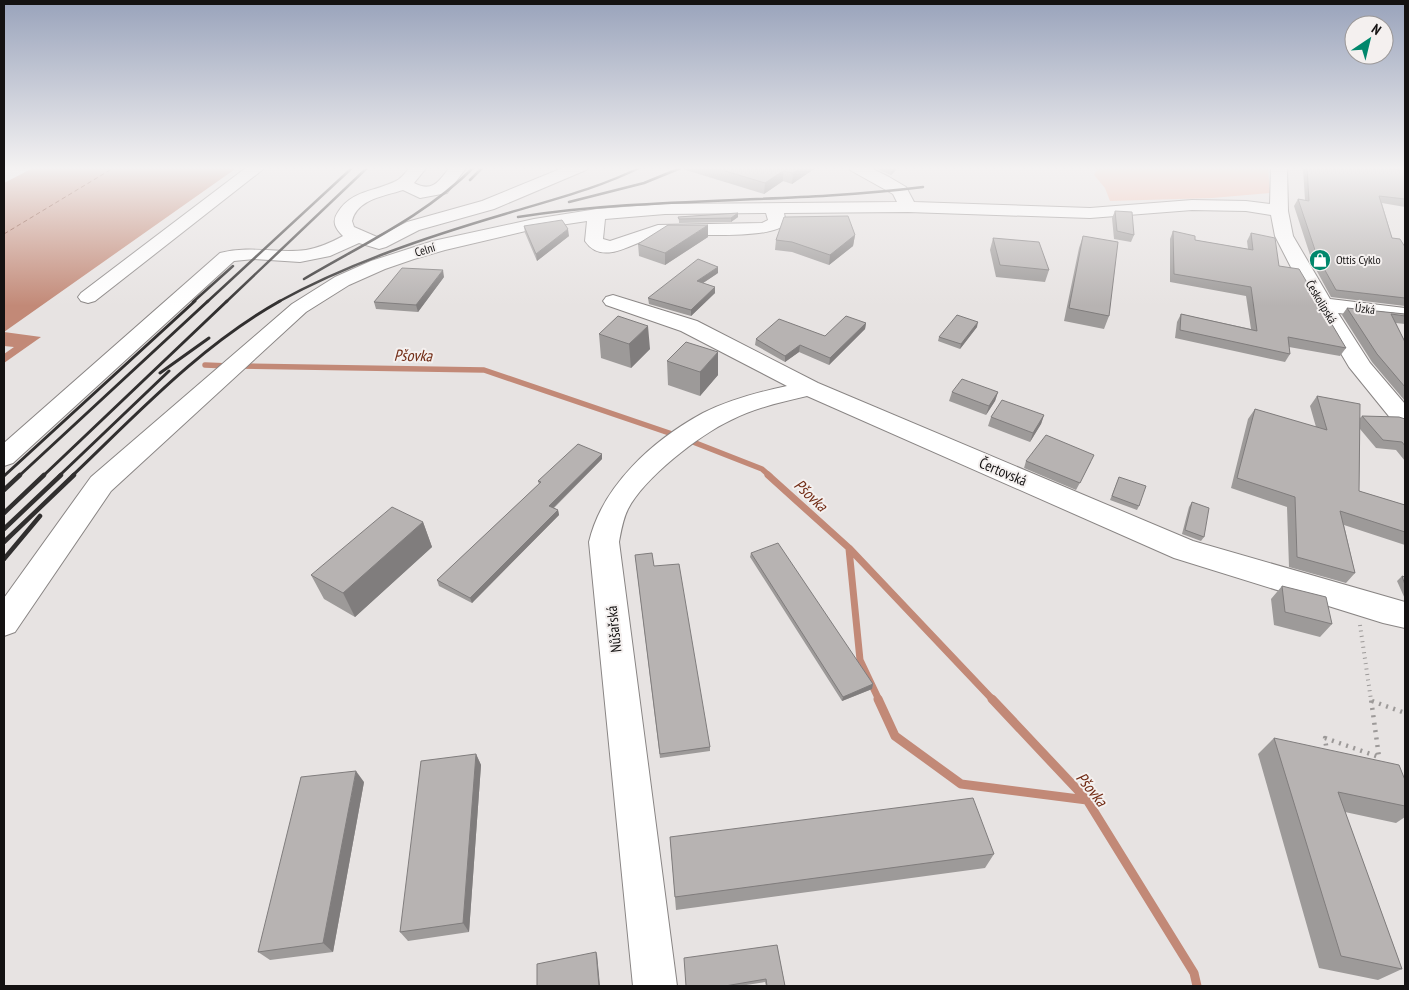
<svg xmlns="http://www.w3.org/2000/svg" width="1409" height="990" font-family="'PT Sans Narrow',sans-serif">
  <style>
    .green { fill: #f4bba9 }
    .water { fill: #c28977 }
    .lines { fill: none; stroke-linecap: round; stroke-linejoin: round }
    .stream-far2 { stroke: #c28977; stroke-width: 5.5 }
    .stream-far1 { stroke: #c28977; stroke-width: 7 }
    .stream { stroke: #c28977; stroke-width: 9 }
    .ferry { stroke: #712b14; stroke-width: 1; stroke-dasharray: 4.5 3; stroke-linecap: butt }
    .minor-casing { stroke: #898584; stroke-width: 2 }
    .path-far1 { stroke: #9c9998; stroke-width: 4; stroke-dasharray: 1 4.5; stroke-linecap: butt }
    .path { stroke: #9c9998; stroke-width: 4.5; stroke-dasharray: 2 5.5; stroke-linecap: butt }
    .minor { fill: #fff; fill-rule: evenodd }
    .rail-far2 { stroke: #312f2f; stroke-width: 2.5 }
    .rail-far1 { stroke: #312f2f; stroke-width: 3 }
    .rail { stroke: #312f2f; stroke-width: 4.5 }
    .wall { fill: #9d9a99 }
    .shaded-wall { fill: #807d7d }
    .building { fill: #b7b3b2; stroke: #807d7d }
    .labels { text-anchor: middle; stroke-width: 4; stroke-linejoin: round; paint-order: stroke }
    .far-street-label { font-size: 12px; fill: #141212; stroke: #f4f0ef }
    .far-poi-label { font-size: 12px; fill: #141212; stroke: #f4f0ef; text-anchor: start }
    .street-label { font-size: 15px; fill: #141212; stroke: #f4f0ef }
    .water-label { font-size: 16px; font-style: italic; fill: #712b14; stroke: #f4f0ef }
  </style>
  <rect width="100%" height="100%" fill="#e7e3e2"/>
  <path class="green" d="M 1099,167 L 1268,167 L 1270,193 L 1212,198 L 1110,201 L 1105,188 L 1094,175 Z"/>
  <path class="water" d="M 35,167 L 238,167 L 4,332 L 4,183 Z
    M 4,332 L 41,337 L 4,363 L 4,354 L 14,347 L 4,346 Z"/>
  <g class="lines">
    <path class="stream-far2" d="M 205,365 L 229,366
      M 239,366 L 484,370 L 678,436
      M 688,440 L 762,469 L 770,476"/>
    <path class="stream-far1" d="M 768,475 L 849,548 L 993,700
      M 849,549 L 860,660 L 879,700"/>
    <path class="stream" d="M 878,699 L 895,736 L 961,784 L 1087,800
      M 992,699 L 1087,800 L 1194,973 L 1197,986"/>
    <path class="ferry" d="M 4,234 L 115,167"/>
    <g class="minor-casing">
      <path id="minor" d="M 247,167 L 266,167 L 95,301 L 88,303 L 81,301 L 78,297 L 81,293 Z
        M 410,167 L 427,167 L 414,183 C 433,193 439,181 450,167 L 467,167 L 447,193 L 420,198 L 403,190 C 385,196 357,199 352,221 L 354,227 L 377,237 L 407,222 L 482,201 L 565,167 L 588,167 L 586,170 L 494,209 L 419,230 L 386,247 L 379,249 L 359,243 L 330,256 L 300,262 L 254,259 L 234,261 L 13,463 L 4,466 L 4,443 L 220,253 C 252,245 276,254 306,250 C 319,248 332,242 343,236 C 336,229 331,222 338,212 C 352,190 374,192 396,181 C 402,178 406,172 410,167 Z
        M 848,167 L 869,167 L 889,177 L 906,187 L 914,202 L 1090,208 L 1192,200 L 1246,201 L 1270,204 L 1271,167 L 1287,167 L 1288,211 L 1293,236 L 1330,299 L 1405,308 L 1405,320 L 1338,313 L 1370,363 L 1405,404 L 1405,427 L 1396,425 L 1349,367 L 1297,279 L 1275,236 L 1271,215 L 1246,211 L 1192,210 L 1090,218 L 908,212 L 784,213 L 786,223 C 774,241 686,233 662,235 C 638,238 604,269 585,241 L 587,221 L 534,229 L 445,250 L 414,259 L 385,269 L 349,285 L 306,312 L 111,491 L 15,632 L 4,636 L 4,598 L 91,477 L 292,304 L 335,277 L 371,261 L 433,241 L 534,219 L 597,209 L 665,204 L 897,202 L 893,194 L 850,170 ZM 766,213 L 768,220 L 762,223 L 658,225 L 610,241 L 603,239 L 605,219 L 665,214 Z
        M 613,295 L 697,321 L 818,383 L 1193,541 L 1405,602 L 1405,628 L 1383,623 L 1174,558 L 807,396 C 781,402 755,408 731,420 C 699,435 644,478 628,509 C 623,519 621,531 619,542 L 677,986 L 633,986 L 589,542 C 602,486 653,440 703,413 C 729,400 759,392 787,386 L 681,331 L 606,305 L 603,301 L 606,297 Z"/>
    </g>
    <path class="path-far1" d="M 1360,625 L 1371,700"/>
    <path class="path" d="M 1372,701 L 1405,713
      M 1327,753 L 1325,738 L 1379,757 L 1371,699"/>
    <use href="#minor" class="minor"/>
    <path class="rail-far2" d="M 470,180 L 483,167
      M 569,202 L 644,183 L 683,167
      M 518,217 C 652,196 788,204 923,187
      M 304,279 C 363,244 425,216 474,167
      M 193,302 L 233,266
      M 207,302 L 353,167
      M 226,302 L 368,167
      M 278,302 C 349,263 427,237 505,214 C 551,200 597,189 641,167"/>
    <path class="rail-far1" d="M 160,373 L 209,338
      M 4,476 L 195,301
      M 19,476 L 208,301
      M 43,476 L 227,301
      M 59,476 L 169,371
      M 72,476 C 138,413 200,346 280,301"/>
    <path class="rail" d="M 4,490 L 20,475
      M 4,513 L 44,475
      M 4,529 L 61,475
      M 4,542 L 74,475
      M 4,559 L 40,516"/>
  </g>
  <path class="wall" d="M 676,167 L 817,167 L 792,184 L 783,181 L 764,194 Z
    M 873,167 L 899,167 L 891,175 Z
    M 1300,167 L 1382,167 L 1405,171 L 1405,207 L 1382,203 L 1392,238 L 1405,247 L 1405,306 L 1331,297 L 1313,264 L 1294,206 L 1298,199 L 1305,200 L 1303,168 Z
    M 1115,211 L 1134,235 L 1131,242 L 1114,239 L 1112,218 Z
    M 738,213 L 738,217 L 731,222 L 679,223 L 679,221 L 678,217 Z
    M 524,226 L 569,236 L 537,261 L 525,233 Z
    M 1173,231 L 1195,240 L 1248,249 L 1247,241 L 1251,233 L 1346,348 L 1340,356 L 1289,347 L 1290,354 L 1285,362 L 1175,338 L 1177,322 L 1181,314 L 1251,329 L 1246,296 L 1170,282 L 1170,239 Z
    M 855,235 L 853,246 L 829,265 L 792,252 L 775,250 L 776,240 Z
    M 1083,236 L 1109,316 L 1104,329 L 1064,321 L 1079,248 Z
    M 708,237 L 665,265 L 639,256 L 638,244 Z
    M 993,238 L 1049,270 L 1045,282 L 996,277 L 990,250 Z
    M 718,273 L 703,283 L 715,287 L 715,293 L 691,316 L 649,304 L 648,298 Z
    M 444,277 L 418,312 L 376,309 L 374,302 Z
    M 1347,308 L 1405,314 L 1405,324 L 1396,323 L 1405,342 L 1405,401 L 1372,362 L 1342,315 Z
    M 866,323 L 865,329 L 829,365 L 799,352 L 785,362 L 755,345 L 756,339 L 825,336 Z
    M 977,327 L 960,349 L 938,341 L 939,337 Z
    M 599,334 L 650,349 L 631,368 L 601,358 Z
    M 667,361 L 718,375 L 700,396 L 668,385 Z
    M 952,392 L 998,392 L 995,401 L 986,415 L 949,401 Z
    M 1317,396 L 1360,418 L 1362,416 L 1405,419 L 1405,461 L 1396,450 L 1376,448 L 1360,429 L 1359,491 L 1405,505 L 1405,545 L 1344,525 L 1355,573 L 1346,583 L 1289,567 L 1287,507 L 1231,488 L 1248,419 L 1255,409 L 1316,427 L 1310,406 Z
    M 1044,415 L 1041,424 L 1030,442 L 988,426 L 991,417 Z
    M 602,459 L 554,508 L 558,510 L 559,515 L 472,603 L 439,586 L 437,580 L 539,484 L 538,481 Z
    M 1026,461 L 1091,462 L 1076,490 L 1024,468 Z
    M 1119,477 L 1139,506 L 1137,510 L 1110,500 Z
    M 1192,502 L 1204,537 L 1201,541 L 1182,534 L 1189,507 Z
    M 423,522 L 432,547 L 355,617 L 324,599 L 311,575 Z
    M 751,553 L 873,684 L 872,689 L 842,701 L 750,557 Z
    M 635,555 L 654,566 L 710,747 L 710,751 L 660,758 Z
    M 1402,576 L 1405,577 L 1405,599 L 1397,581 Z
    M 1282,586 L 1332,624 L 1320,637 L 1274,625 L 1271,599 Z
    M 1274,738 L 1405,780 L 1405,817 L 1396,823 L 1345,812 L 1402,969 L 1378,980 L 1319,968 L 1258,754 Z
    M 476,754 L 481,765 L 469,932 L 408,941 L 400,932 Z
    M 364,782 L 333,952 L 270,960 L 258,952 Z
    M 670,837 L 994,854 L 985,868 L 676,910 Z
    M 777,945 L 785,986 L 766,986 L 765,982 L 740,986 L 686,986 Z"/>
  <path class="shaded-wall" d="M 802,167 L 817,167 L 792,184 L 793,173 Z
    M 892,167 L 899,167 L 891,175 Z
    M 783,171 L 783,181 L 764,194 L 765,183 Z
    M 738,213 L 738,217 L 731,222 L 731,218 Z
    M 708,225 L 708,237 L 665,265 L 665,253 Z
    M 568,229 L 569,236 L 537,261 L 536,254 Z
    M 855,235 L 853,246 L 829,265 L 830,255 Z
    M 718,267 L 718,273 L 697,287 L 697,281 Z
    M 443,270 L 444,277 L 418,312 L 416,305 Z
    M 715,287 L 715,293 L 691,316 L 691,310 Z
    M 978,322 L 977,327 L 960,349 L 961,344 Z
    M 866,323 L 865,329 L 829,365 L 830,358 Z
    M 648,326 L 650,349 L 631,368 L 629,344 Z
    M 800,345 L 799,352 L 785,362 L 785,356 Z
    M 718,352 L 718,375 L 700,396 L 700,372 Z
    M 998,392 L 995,401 L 986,415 L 989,406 Z
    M 1044,415 L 1041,424 L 1030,442 L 1033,433 Z
    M 602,454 L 602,459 L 550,511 L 549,506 Z
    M 558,510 L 559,515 L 472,603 L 470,598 Z
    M 423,522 L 432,547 L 355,617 L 343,593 Z
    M 873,684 L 872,689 L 842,701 L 843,697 Z
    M 476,754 L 481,765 L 469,932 L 463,923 Z
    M 356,771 L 364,782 L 333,952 L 323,943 Z
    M 596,952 L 597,954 L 600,986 L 599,986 Z"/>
  <path class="building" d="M 712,167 L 802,167 L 793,173 L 783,171 L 765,183 Z
    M 1307,167 L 1382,167 L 1405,171 L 1405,199 L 1379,196 L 1392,238 L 1400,239 L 1405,247 L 1405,298 L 1336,290 L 1317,256 L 1298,199 L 1309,201 Z
    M 1115,211 L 1132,212 L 1134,235 L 1117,231 Z
    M 738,213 L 731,218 L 679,219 L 678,217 Z
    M 848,216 L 855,235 L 830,255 L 792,242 L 776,240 L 784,217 Z
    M 562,220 L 568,229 L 536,254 L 524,226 Z
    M 668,225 L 708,225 L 665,253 L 638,244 Z
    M 1173,231 L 1195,236 L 1195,240 L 1253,250 L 1251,233 L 1275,238 L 1279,266 L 1299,269 L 1346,348 L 1288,337 L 1290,354 L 1180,330 L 1181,314 L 1257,331 L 1251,287 L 1174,274 Z
    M 1083,236 L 1118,242 L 1109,316 L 1069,308 Z
    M 993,238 L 1039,242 L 1049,270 L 1000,265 Z
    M 698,259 L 718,267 L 697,281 L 715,287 L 691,310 L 648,298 Z
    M 402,268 L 443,270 L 416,305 L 374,302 Z
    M 1347,308 L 1405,314 L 1405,316 L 1391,314 L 1405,342 L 1405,387 L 1377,354 Z
    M 957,315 L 978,322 L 961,344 L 939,337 Z
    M 618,316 L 648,326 L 629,344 L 599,334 Z
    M 846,316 L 866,323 L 830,358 L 800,345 L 785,356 L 756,339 L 779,319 L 825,336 Z
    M 686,342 L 718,352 L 700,372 L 667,361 Z
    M 962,379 L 998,392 L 989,406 L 952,392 Z
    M 1317,396 L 1360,404 L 1359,491 L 1405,505 L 1405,532 L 1340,511 L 1355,573 L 1297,557 L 1295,497 L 1237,478 L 1255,409 L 1327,430 Z
    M 1002,400 L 1044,415 L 1033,433 L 991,417 Z
    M 1362,416 L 1399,417 L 1405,419 L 1405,446 L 1402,442 L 1383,440 Z
    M 1046,435 L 1094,455 L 1080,483 L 1026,461 Z
    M 578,444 L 602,454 L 549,506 L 558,510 L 470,598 L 437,580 L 541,482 L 538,481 Z
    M 1119,477 L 1146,486 L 1139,506 L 1112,496 Z
    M 1192,502 L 1209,508 L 1204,537 L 1185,530 Z
    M 392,507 L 423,522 L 343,593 L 311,575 Z
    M 778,543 L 873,684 L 843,697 L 751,553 Z
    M 652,553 L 654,566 L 679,564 L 710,747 L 660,754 L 635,555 Z
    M 1402,576 L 1405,577 L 1405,585 Z
    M 1282,586 L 1326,597 L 1332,624 L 1285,612 Z
    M 1274,738 L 1399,765 L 1405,780 L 1405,806 L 1338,792 L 1402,969 L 1341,956 Z
    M 476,754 L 463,923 L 400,932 L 421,761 Z
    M 356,771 L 323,943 L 258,952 L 301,777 Z
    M 973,798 L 994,854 L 675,897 L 670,837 Z
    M 777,945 L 785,986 L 767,986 L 766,979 L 725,986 L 686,986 L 684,958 Z
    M 596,952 L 599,986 L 537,986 L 537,964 Z"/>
  <linearGradient id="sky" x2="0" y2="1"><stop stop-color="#99a3bb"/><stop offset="0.55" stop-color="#f4f2f2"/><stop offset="1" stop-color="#f4f2f2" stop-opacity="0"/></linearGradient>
  <rect width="1409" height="306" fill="url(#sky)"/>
  <defs>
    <g id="shop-disc" transform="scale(1.125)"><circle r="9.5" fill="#00876c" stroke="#f4f0ef"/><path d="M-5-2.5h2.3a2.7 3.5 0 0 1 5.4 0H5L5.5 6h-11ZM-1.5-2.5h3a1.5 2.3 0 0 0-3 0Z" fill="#fff"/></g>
  </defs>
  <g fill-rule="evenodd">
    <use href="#shop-disc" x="1320" y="260"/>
  </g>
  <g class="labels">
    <g class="far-street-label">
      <text transform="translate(425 250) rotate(-17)" y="4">Celní</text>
      <text transform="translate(1321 302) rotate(59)" y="4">Českolipská</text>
      <text transform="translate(1365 309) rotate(7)" y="4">Úzká</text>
    </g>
    <g class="far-poi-label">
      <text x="1336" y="264">Ottis Cyklo</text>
    </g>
    <g class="street-label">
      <text transform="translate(1003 472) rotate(23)" y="5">Čertovská</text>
      <text transform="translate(614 629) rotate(-96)" y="5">Nůšařská</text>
    </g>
    <g class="water-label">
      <text transform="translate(413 355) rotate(1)" y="6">Pšovka</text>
      <text transform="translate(811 495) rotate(43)" y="6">Pšovka</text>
      <text transform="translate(1092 789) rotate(51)" y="6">Pšovka</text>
    </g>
  </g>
  <rect width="1409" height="990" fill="none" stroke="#141212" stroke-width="10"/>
  <g transform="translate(1369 40) rotate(35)"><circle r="24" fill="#f4f0ef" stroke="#9a9797"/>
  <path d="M0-4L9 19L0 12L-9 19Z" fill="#00876c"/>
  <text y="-8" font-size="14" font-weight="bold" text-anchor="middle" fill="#141212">N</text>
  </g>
</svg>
